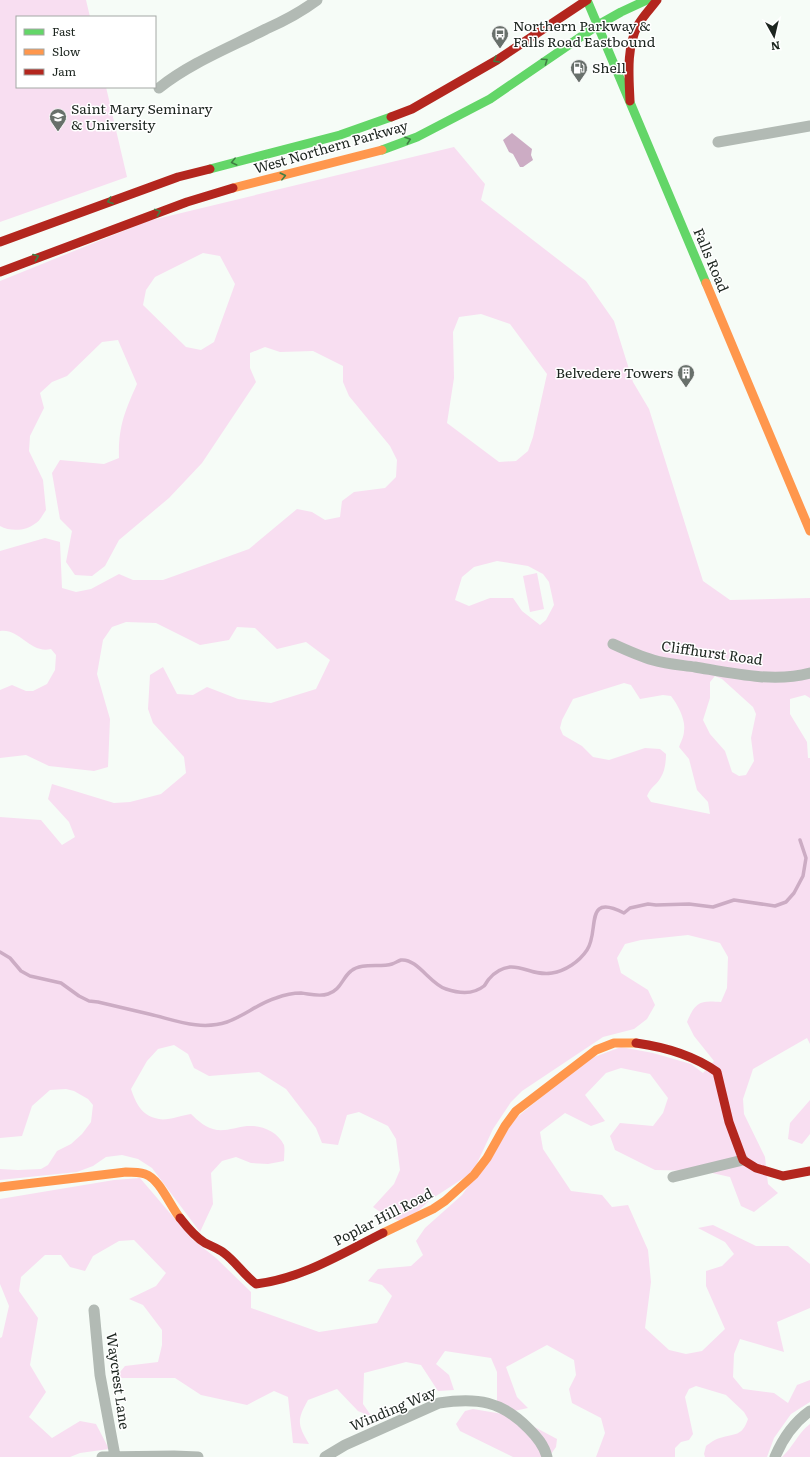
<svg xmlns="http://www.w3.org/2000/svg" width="810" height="1457" font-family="Literata,serif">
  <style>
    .green { fill: #f8def1; fill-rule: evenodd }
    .water { fill: #ccacc4 }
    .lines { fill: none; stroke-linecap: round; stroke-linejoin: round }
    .stream { stroke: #ccacc4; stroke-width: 3.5 }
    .street { stroke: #b2bab4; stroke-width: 11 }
    .fast { stroke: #63d668; stroke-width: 9 }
    .slow { stroke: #ff974d; stroke-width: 9 }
    .jam { stroke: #b3261e; stroke-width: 9 }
    .oneway { stroke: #407e44 }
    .labels { text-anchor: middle; stroke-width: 3; stroke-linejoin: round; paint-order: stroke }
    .poi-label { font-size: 14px; fill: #1c251f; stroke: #fff; text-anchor: start }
    .street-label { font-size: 14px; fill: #1c251f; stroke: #fff }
  </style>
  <rect width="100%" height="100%" fill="#f6fcf7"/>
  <path class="green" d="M 0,0 L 86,0 L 90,17 L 17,17 L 17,87 L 106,87 L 127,177 L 0,222 Z
    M 454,147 L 485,184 L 481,200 L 586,281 L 614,321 L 633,382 L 649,409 L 703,581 L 730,600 L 810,598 L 810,698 L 805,695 L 790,699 L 790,714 L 807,742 L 808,758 L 810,758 L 810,1044 L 807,1038 L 753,1069 L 743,1099 L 744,1114 L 765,1157 L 768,1184 L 778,1193 L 754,1212 L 741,1206 L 730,1177 L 703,1171 L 655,1170 L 615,1150 L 610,1136 L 620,1123 L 653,1126 L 663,1113 L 668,1098 L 650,1074 L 621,1068 L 606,1073 L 585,1095 L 605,1121 L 591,1126 L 565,1113 L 540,1132 L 543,1149 L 571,1191 L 602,1195 L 612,1207 L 628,1205 L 648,1250 L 651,1282 L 645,1328 L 669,1350 L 686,1354 L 702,1351 L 725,1329 L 706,1286 L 706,1271 L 722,1266 L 734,1254 L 725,1242 L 698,1228 L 713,1225 L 756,1246 L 788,1246 L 810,1264 L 810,1308 L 777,1322 L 784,1352 L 740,1339 L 734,1354 L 733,1377 L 743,1389 L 774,1393 L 788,1403 L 797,1385 L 810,1380 L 810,1402 L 791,1414 L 774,1438 L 767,1457 L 705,1457 L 704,1454 L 706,1446 C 710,1443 715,1439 720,1438 C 735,1433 742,1437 748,1419 L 744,1412 L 726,1395 L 696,1386 L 689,1389 L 685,1397 L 693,1434 L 689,1440 L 681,1442 L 675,1448 L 675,1457 L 596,1457 L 605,1433 L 601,1418 L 572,1403 L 569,1389 L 576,1375 L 574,1360 L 547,1345 L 506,1367 L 517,1397 L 528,1408 L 514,1411 L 497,1403 L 497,1372 L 491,1358 L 445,1351 L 436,1364 L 449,1375 L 454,1390 L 438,1391 L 421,1365 L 406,1362 L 364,1373 L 363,1404 L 372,1417 L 358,1411 L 337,1389 L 308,1400 C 297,1420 297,1424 309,1444 L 293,1443 L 288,1397 L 274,1391 L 247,1405 L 201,1395 L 175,1378 L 115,1378 L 125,1366 L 158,1362 L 162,1345 L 162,1330 L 143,1305 L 129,1299 L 156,1286 L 166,1273 L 134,1240 L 119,1241 L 93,1256 L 85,1271 L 70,1267 L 61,1255 L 45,1255 L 21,1277 L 19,1291 L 38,1318 L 30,1365 L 46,1392 L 29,1417 L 52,1438 L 80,1421 L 96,1424 L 109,1449 L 80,1453 L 70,1457 L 0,1457 L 0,1338 L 2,1337 L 9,1306 L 0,1284 L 0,1199 L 114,1180 L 140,1178 L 192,1239 L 216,1258 L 251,1292 L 251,1308 L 319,1332 L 377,1323 L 392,1296 L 382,1285 L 368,1281 L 378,1269 L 411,1266 L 423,1255 L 416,1241 L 425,1228 L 462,1195 L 516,1118 L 586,1060 L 621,1047 L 653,1053 L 691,1064 L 703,1073 L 714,1061 L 694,1036 L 687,1022 C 695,1002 700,1000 721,1002 L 727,988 L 728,957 L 720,943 L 688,935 L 641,940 L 625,944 L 617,958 L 621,973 L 648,990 L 655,1005 L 647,1019 L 634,1029 L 603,1037 L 522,1091 L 511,1102 L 493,1129 L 473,1172 L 430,1200 L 416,1213 L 401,1221 L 386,1216 L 373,1207 L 394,1184 L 400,1170 L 396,1139 L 388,1126 L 359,1112 L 347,1115 L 338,1145 L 322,1143 L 316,1128 L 286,1089 L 259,1072 L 209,1076 L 194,1068 L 188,1054 L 174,1045 L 158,1049 L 147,1061 L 131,1089 C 136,1104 142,1116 159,1119 C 167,1121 183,1115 191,1114 C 198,1121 206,1128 217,1130 C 228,1131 237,1127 247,1126 C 261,1125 277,1131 284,1145 C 285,1149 284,1156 284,1161 L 268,1164 L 251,1163 L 236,1157 L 222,1161 L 211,1173 L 213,1204 L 200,1232 L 152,1168 L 138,1159 L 122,1155 L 106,1157 L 93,1166 L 77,1172 L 0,1180 L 0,1169 L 18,1170 L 41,1169 L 48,1165 L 57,1151 L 71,1144 L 82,1134 L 91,1122 L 93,1105 L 88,1099 L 74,1091 L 66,1089 L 50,1090 L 32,1106 L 22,1136 L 0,1138 L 0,817 L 41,820 L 62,845 L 75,837 L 69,822 L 48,799 L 52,784 L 114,803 L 130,802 L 161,794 L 186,773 L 184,757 L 153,723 L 148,709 L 150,675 L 163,667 L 177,694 L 193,695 L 207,687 L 238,699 L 271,703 L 316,689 L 330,660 L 306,642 L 277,649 L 255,628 L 237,627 L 229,640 L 200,645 L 156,623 L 126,622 L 112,627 L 103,640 L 97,674 L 110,719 L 108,767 L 94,771 L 49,766 L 26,755 L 0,758 L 0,690 L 12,685 L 26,691 L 33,691 L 47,684 L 55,670 L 56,655 L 51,649 C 30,654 20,628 0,631 L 0,551 L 45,538 L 60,542 L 62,588 L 76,592 L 91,589 L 119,574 L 133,580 L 163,580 L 249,549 L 297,509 L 312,512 L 325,520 L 340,517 L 342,501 L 354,492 L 385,488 L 396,477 L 397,460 L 390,446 L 349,396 L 343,382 L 343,366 L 313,351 L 280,352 L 265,347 L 250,353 L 250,368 L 256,382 L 202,463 L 169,498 L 119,540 L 105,566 L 92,576 L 75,575 L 66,562 L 72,531 L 60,519 L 52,473 L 60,460 L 104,464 L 119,458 C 118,427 125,411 137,384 L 118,340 L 102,342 L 67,376 L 52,382 L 40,393 L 44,408 L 30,436 L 29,451 L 43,480 L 46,510 C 43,514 40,521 36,523 C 26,531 11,532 0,526 L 0,281 L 148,221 ZM 203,253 L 220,256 L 235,284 L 214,342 L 201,350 L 186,347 L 143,305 L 146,290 L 155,277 ZM 481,314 L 510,324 L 547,374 L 533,437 L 528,451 L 516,461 L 499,462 L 447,423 L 454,378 L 453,332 L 459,317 ZM 497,561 L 528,566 L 543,574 L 549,582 L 554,605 L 546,620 L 540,625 L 522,611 L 513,598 L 490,598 L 469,606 L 455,600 L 462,577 L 474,567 ZM 715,676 L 722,679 L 753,707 L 756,714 L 751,738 L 754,761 L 746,775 L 739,776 L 732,772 L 725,751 L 710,734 L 703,720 L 710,698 L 710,682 ZM 624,683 L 631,685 L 640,699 L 663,695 L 671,696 C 678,705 686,720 684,731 C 684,736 681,742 679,747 L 689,759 L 697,790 L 708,802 L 710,814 L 651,802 L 647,796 C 651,786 657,785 661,777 C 665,771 666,761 666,754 L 660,749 L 645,748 L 609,760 L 593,757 L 582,746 L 563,735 L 560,728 L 562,720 L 573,699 Z
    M 537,573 L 544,609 L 530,612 L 523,576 Z
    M 810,1100 L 810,1134 L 802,1144 L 788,1139 L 790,1123 Z
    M 473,1409 L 514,1416 L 557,1439 L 556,1447 L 549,1457 L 513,1457 L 460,1431 L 456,1424 L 465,1411 Z
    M 810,1424 L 810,1457 L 782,1457 C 793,1447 798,1433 810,1424 Z"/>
  <path class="water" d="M 512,133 L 532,149 L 531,155 L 533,160 L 523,167 L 520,167 L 513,154 L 509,152 L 503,140 Z"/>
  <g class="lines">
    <path class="stream" d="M 0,952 L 10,958 L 21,971 L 30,976 L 61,983 L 79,996 L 89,1001 L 98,1002 C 115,1006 132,1010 149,1014 C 175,1020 200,1031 227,1022 C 244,1016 259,1003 276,998 C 284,995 293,993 301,993 C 310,994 319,997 328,994 C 341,990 342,978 351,971 C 362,962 380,968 392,964 C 395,963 398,961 401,960 C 417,958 431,985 446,989 C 458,993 473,995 484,986 C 486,984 487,981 489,979 C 494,973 502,968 510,967 C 524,966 534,976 552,973 C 565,971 579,962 587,950 C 600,931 583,892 624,913 L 630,908 L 648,904 L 656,905 L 689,904 L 713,907 L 734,900 L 775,906 L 786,902 L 794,893 L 803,876 L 806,858 L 800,840"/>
    <path class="street" d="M 159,88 C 190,63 231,47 266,29 C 284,21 301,12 317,0
      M 718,142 L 810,126
      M 613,644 C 626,650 639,656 653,660 C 666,664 681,665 695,667 C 731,673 774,683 810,673
      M 673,1177 L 743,1160
      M 94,1310 L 100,1375 L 115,1456
      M 102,1457 L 174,1456 L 198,1457
      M 325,1457 L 345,1445 L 439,1403 C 477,1397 502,1401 529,1429 C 537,1437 544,1445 547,1457
      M 775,1457 C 783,1438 793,1423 810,1411"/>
    <path class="fast" d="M 587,0 L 706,283
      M 382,150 L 417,137 L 490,99 L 598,25 L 621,12 L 647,0
      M 210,169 L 340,135 L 391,117"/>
    <path class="slow" d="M 233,188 L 382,150
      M 706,283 L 810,531
      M 0,1187 L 126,1172 C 132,1172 139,1172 145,1174 C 160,1179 170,1206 180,1218
      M 383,1233 L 433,1209 L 445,1201 L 474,1175 L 487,1158 L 505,1126 L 516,1111 L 596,1050 L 614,1043 L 636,1043"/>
    <path class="jam" d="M 630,101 C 629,76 626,48 638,25 C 643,16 651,8 657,0
      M 391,117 L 412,109 L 497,60 L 587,0
      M 0,242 L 178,177 L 210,169
      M 0,272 L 187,202 L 233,188
      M 636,1043 C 665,1047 693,1055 717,1072 L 729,1122 L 743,1160 L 756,1168 L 783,1176 L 810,1171
      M 180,1218 C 187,1227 195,1237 205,1243 C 211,1246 219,1249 224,1253 C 236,1262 244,1275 256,1284 C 301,1279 343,1253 383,1233"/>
  </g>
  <defs><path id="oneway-chevron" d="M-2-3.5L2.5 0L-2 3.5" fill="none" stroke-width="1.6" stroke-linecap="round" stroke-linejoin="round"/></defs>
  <g class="oneway">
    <use href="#oneway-chevron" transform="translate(496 60) rotate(149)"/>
    <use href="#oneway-chevron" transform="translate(545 61) rotate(-35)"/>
    <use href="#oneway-chevron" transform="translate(408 140) rotate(-19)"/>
    <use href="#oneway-chevron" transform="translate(234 162) rotate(166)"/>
    <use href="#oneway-chevron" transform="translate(283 176) rotate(-14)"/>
    <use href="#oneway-chevron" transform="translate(110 201) rotate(160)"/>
    <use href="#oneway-chevron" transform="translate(158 212) rotate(-20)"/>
    <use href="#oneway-chevron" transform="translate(36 257) rotate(-21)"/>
  </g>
  <defs>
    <g id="bus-pin" transform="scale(0.9)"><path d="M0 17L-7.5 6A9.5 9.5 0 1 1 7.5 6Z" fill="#68706b" stroke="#fff"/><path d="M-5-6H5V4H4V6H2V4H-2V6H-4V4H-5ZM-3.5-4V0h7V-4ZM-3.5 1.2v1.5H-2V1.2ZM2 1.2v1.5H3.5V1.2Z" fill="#fff"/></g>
    <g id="fuel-pin" transform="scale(0.9)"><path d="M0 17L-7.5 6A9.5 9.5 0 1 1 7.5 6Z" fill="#68706b" stroke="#fff"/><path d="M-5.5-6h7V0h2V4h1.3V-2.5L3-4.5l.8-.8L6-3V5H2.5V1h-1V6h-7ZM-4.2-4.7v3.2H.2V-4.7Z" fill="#fff"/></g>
    <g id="university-pin" transform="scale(0.9)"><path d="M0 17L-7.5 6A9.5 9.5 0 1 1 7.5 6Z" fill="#68706b" stroke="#fff"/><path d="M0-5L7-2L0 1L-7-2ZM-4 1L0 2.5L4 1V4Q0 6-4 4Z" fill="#fff"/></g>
    <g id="building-pin" transform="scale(0.9)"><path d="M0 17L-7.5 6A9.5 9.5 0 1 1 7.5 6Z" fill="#68706b" stroke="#fff"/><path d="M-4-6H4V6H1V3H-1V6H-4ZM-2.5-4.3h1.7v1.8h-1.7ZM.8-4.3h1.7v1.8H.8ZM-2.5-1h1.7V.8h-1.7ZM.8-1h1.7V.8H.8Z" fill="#fff"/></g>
  </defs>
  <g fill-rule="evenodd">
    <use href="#bus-pin" x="500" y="34"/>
    <use href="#fuel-pin" x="579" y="68"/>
    <use href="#university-pin" x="58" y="117"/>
    <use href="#building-pin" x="686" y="373"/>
  </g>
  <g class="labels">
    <g class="poi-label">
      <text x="513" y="31">Northern Parkway &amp;<tspan x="513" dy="16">Falls Road Eastbound</tspan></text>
      <text x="592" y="73">Shell</text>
      <text x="71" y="114">Saint Mary Seminary<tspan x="71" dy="16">&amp; University</tspan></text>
      <text x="673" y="378" text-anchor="end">Belvedere Towers</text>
    </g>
    <g class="street-label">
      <text transform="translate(331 147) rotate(-16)" y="5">West Northern Parkway</text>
      <text transform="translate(711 260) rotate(67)" y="5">Falls Road</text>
      <text transform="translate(712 653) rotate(8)" y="5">Cliffhurst Road</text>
      <text transform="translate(383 1217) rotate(-27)" y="5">Poplar Hill Road</text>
      <text transform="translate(118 1381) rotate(82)" y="5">Waycrest Lane</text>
      <text transform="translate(393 1409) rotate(-23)" y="5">Winding Way</text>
    </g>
  </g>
  <rect x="16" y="16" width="140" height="72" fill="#ffffff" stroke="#a4a8a5"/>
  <rect x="24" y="29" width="20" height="6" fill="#63d668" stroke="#a4a8a5"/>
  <text x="52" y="36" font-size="12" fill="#1c251f">Fast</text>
  <rect x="24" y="49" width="20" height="6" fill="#ff974d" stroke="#a4a8a5"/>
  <text x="52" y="56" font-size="12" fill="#1c251f">Slow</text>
  <rect x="24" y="69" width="20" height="6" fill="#b3261e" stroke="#a4a8a5"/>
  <text x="52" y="76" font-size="12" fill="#1c251f">Jam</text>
  <g transform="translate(774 36) rotate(172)" stroke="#ffffff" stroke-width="3" paint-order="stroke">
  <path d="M0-3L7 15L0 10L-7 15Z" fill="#1c251f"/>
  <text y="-6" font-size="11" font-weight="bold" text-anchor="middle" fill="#1c251f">N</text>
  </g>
</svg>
